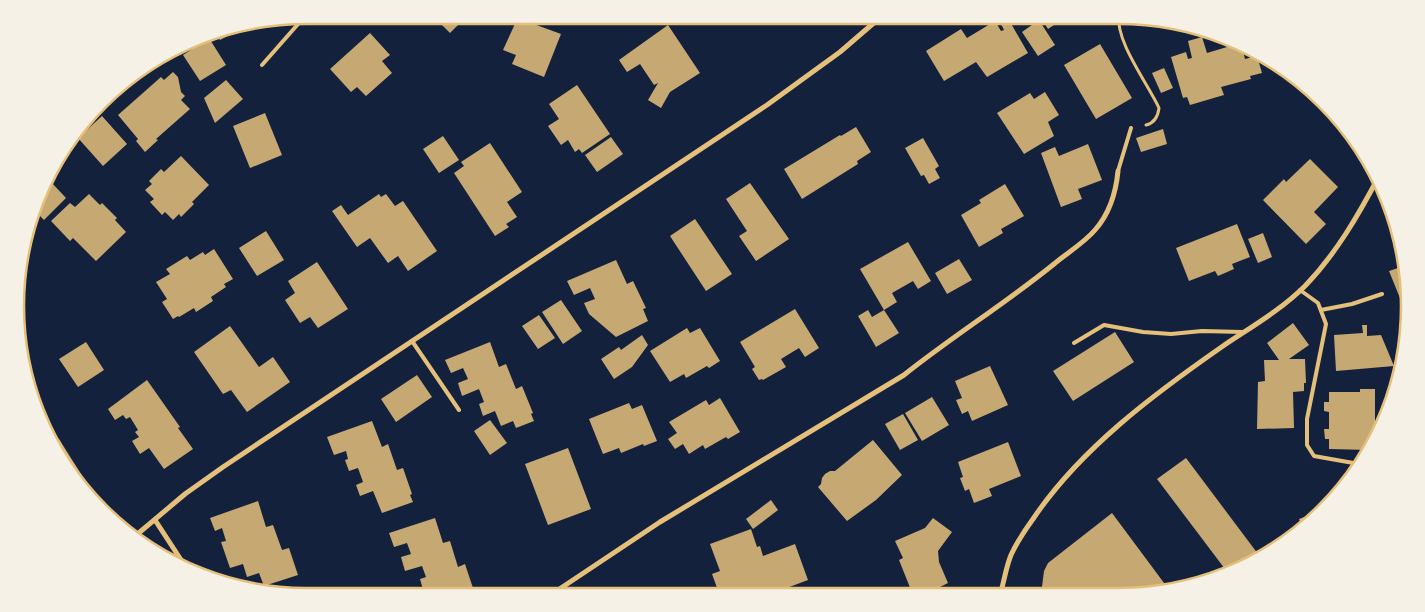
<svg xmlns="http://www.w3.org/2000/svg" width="1425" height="612" font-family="Lora,serif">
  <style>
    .building { fill: #c6a872 }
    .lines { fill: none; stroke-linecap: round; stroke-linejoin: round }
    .path { stroke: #e5c07b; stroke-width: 3 }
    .service { stroke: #e5c07b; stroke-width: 4 }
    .minor { stroke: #e5c07b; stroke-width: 5 }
    .rim { fill: none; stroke: #e5c07b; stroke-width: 2.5 }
  </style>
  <rect width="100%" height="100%" fill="#14213d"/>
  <path class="building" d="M 432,15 L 465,15 L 467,16 L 450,33 Z
    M 519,15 L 525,15 L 533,18 L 531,23 L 561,34 L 544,77 L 512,64 L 516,55 L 503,50 Z
    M 1039,15 L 1069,15 L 1048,29 Z
    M 1009,20 L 1028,53 L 987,77 L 976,62 L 944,81 L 926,51 L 961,29 L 967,38 L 995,21 L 1001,31 L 1004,30 L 1001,24 Z
    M 1039,20 L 1055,45 L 1038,56 L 1022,32 Z
    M 250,24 L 220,40 L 216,30 Z
    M 668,25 L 700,73 L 670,92 L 661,108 L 648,100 L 658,83 L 654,85 L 640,64 L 627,72 L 619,60 Z
    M 370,33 L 390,55 L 382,61 L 392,73 L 366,96 L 357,87 L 351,92 L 330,69 Z
    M 1202,37 L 1207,53 L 1237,44 L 1242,47 L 1245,59 L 1257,56 L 1262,73 L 1250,76 L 1251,79 L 1221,87 L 1224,95 L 1190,105 L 1187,97 L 1183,98 L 1171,57 L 1186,52 L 1188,59 L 1192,58 L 1188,41 Z
    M 209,38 L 226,65 L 200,81 L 183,55 Z
    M 1100,44 L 1132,98 L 1096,119 L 1064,65 Z
    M 1164,68 L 1173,88 L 1161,93 L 1152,73 Z
    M 173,72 L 178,77 L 181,92 L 185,96 L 181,100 L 190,109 L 156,139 L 158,140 L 145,152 L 136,141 L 138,139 L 118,115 L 161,77 L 164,80 Z
    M 226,80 L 243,99 L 215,123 L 204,98 Z
    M 577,85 L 610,134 L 582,153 L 579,149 L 575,152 L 568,140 L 561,145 L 548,126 L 559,119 L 549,104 Z
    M 1045,92 L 1059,115 L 1048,122 L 1054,136 L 1024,154 L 997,113 L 1030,93 L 1034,99 Z
    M 265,113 L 282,155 L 250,168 L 233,126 Z
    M 102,116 L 127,144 L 103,166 L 78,138 Z
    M 856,127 L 871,152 L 857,161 L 858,164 L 802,199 L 784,169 L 840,135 L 841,136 Z
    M 1163,129 L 1167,144 L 1141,152 L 1136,138 Z
    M 443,136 L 459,160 L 439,173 L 423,149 Z
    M 611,137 L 623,154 L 597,172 L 585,155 Z
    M 923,138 L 939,166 L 935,169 L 940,178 L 929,184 L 924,175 L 921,176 L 905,148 Z
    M 490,143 L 522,192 L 507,202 L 517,217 L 506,224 L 509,227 L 495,236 L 454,173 L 464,166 L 461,162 Z
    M 1088,144 L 1102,180 L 1078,189 L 1082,199 L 1061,207 L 1041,153 L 1055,147 L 1059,156 Z
    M 181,156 L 209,185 L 192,202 L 194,204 L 181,217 L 179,214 L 173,220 L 165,212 L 162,215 L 150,202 L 154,199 L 145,190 L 152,184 L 149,181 L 161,169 L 164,172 Z
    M 1310,159 L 1338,187 L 1314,212 L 1326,224 L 1306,244 L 1263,200 L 1284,179 L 1286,182 Z
    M 52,183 L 66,198 L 44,220 L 35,211 L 42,193 Z
    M 750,183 L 789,239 L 756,261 L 739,236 L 747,231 L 726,199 Z
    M 1005,184 L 1024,216 L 1001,229 L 1003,233 L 979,247 L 961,215 L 981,203 L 979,200 Z
    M 89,194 L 100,205 L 102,203 L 117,218 L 115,220 L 126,232 L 96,261 L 73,238 L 70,241 L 51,221 L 70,203 L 75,207 Z
    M 379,194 L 381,197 L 386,194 L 395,206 L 403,201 L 437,251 L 408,271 L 398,256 L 388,263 L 370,238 L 357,247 L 332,211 L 341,205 L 348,215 Z
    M 695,219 L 732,274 L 706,291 L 670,236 Z
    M 1237,224 L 1250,257 L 1232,264 L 1234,269 L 1218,276 L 1215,271 L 1189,281 L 1176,248 Z
    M 266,231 L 284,260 L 257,276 L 239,248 Z
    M 1263,233 L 1272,257 L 1258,263 L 1248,239 Z
    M 908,242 L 931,281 L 918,289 L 913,281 L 892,293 L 897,302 L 884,310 L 899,333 L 876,347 L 858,316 L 868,310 L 872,317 L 884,310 L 860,269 Z
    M 214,249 L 233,279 L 224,284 L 226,287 L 211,297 L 213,301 L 196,312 L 194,308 L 179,317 L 178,316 L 173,319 L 162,302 L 167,299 L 156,282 L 170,274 L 166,269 L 187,256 L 190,260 L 203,252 L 205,255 Z
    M 959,259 L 972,280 L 947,294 L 935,273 Z
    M 616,260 L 627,284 L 633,281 L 646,308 L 643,309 L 648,321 L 616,337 L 589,314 L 584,303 L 595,299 L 590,288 L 574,295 L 567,281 Z
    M 317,262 L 348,309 L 318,328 L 310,317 L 300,323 L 285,300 L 295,293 L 288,281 Z
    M 1404,266 L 1409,287 L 1406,313 L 1389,271 Z
    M 561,300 L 582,331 L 563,344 L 542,312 Z
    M 795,309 L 819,348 L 805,357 L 799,348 L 781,359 L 786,367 L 763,380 L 762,379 L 759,380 L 752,369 L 755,367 L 740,342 Z
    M 539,315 L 555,338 L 538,349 L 522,326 Z
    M 1293,323 L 1309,345 L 1289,359 L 1305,359 L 1306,383 L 1304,383 L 1304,391 L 1293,392 L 1294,428 L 1257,429 L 1258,382 L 1265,381 L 1264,360 L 1279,360 L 1267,343 Z
    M 1362,325 L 1367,325 L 1367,336 L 1381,335 L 1394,366 L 1336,371 L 1334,335 L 1363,333 Z
    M 230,326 L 259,367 L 273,357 L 290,382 L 247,412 L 231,390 L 223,394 L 194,352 Z
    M 687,328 L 690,333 L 700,328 L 720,361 L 709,368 L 707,366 L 686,378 L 684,374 L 670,382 L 650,351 Z
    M 1115,332 L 1134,362 L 1073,401 L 1053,371 Z
    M 642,335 L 648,345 L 632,367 L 614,379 L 601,359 L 619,347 L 621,350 Z
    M 86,342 L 104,370 L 78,387 L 59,359 Z
    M 490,342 L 499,367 L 506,364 L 516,389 L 522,386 L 533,413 L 531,414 L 534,421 L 516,428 L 513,421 L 501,426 L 495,411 L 483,416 L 479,404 L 484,402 L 479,389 L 462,396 L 458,383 L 468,379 L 463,368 L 451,373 L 445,360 Z
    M 990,366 L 1008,405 L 972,421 L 968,411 L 962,414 L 956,400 L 962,398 L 955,381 Z
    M 417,375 L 432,397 L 396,422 L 381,399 Z
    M 147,380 L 180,427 L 178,428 L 193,449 L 164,469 L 149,448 L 140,454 L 132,441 L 139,437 L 135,432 L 138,430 L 130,417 L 126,419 L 123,415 L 115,420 L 108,409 Z
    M 1360,389 L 1375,389 L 1375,439 L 1370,450 L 1329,449 L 1329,439 L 1325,439 L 1324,429 L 1329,429 L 1329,412 L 1324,411 L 1324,402 L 1329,402 L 1329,392 L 1360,392 Z
    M 932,397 L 949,425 L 922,441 L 905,413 Z
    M 720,398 L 740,432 L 728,439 L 726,437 L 705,449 L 703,445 L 689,454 L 683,444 L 675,449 L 668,439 L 677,433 L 669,422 L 706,400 L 709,405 Z
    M 629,403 L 632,409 L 642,405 L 657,441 L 644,446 L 643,444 L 621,453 L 619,448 L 603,454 L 589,419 Z
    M 903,414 L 918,440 L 900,450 L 885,424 Z
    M 490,420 L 507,443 L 490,455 L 474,431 Z
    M 372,421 L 382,447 L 388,444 L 397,470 L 403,468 L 412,494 L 410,495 L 413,502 L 382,513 L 373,491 L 360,496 L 356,485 L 363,482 L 358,468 L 349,471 L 345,460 L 348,459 L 346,451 L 334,455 L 327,437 Z
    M 59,439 L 91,490 L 88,492 L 54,451 L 51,444 Z
    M 873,440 L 902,475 L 876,500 L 847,521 L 818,487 L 821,484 L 822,478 L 825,474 L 830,471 L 835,471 Z
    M 1008,442 L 1021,476 L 989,489 L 992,496 L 974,503 L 969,489 L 965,491 L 960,478 L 963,477 L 958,462 Z
    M 568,448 L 591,509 L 548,525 L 525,464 Z
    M 1186,458 L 1261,558 L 1247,567 L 1228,573 L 1157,479 Z
    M 771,500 L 778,510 L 753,529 L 746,519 Z
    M 258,501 L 266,527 L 273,525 L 282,550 L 289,548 L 298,575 L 264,586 L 259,573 L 247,577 L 243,564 L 230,568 L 221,542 L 226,541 L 222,528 L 215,531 L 210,518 Z
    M 1325,509 L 1311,525 L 1303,530 L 1299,519 Z
    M 1112,513 L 1170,591 L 1157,594 L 1041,595 L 1044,571 L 1048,563 Z
    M 435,518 L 443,543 L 450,541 L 458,567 L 465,564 L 474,591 L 458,597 L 439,597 L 436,588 L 424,593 L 420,579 L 426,577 L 422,566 L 405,571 L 401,557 L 411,554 L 407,543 L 394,547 L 389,533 Z
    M 933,518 L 952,532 L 938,551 L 939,562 L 948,583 L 938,588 L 940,593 L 935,595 L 913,595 L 899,560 L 903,558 L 895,541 L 925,528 Z
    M 751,529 L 757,547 L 760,546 L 763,556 L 795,544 L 808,580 L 776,592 L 777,596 L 720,596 L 712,574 L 720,571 L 710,544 Z"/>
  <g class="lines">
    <path class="path" d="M 1119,15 C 1115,41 1148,84 1159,108 C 1158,116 1155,123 1146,125"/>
    <path class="service" d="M 262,65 L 306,15
      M 1118,171 L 1131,128
      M 1300,290 L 1318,303 L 1326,324 L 1307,419 L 1307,445 L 1314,456 L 1359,464
      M 1321,310 L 1352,304 L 1382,294
      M 412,341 L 459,410
      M 1074,343 L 1104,325 L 1143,332 L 1171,334 L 1202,331 L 1243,332"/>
    <path class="minor" d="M 155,520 L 185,566
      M 134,537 L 185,494 L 223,467 L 767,105 L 840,52 L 883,15
      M 1000,595 C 1004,582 1006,567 1011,555 C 1017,542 1025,530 1033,519 C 1080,449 1154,394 1223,346 C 1251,327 1281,310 1305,286 C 1336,254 1359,214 1379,176
      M 549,596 L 660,522 L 904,375 C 953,336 1006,303 1054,264 C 1067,253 1084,243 1095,230 C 1110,213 1116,192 1118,171"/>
  </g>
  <path d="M0 0H1425V612H0ZM306 24H1119A282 282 0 0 1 1401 306V306A282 282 0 0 1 1119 588H306A282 282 0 0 1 24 306V306A282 282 0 0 1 306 24Z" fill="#f6f1e7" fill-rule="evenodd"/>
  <path class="rim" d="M306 24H1119A282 282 0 0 1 1401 306V306A282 282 0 0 1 1119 588H306A282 282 0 0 1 24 306V306A282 282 0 0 1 306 24Z"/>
</svg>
